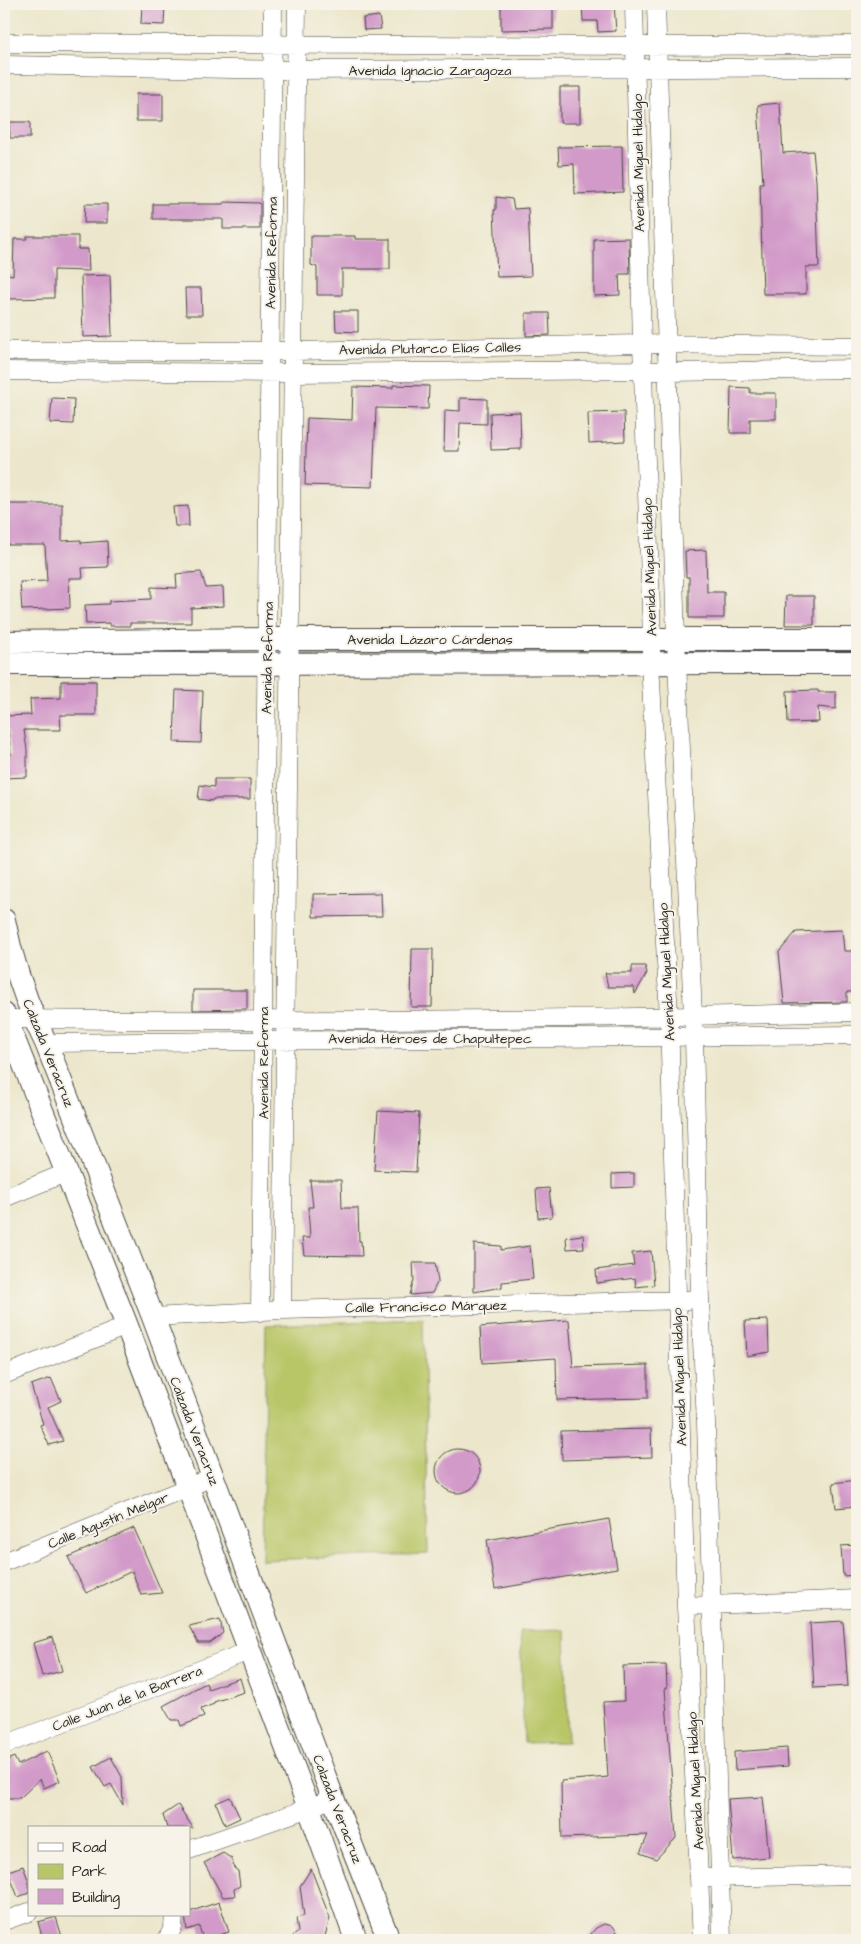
<svg xmlns="http://www.w3.org/2000/svg" width="861" height="1944" font-family="'Architects Daughter',sans-serif">
  <style>
    .green { fill: #b9c668; stroke: #72784a }
    .building { fill: #d29ac9 }
    .lines { fill: none; stroke-linecap: round; stroke-linejoin: round }
    .minor-casing { stroke: #484743; stroke-width: 19 }
    .major-casing { stroke: #484743; stroke-width: 24 }
    .minor { stroke: #fff; stroke-width: 18 }
    .major { stroke: #fff; stroke-width: 22 }
    .labels { text-anchor: middle; stroke-width: 4; stroke-linejoin: round; paint-order: stroke }
    .street-label { font-size: 14px; fill: #2b2b2b; stroke: #f7f3e8 }
  </style>
  <rect width="100%" height="100%" fill="#f7f3e8"/>
  <filter id="ink" filterUnits="userSpaceOnUse"><feTurbulence type="fractalNoise" baseFrequency=".02" numOctaves="2"/><feDisplacementMap in="SourceGraphic" scale="10" xChannelSelector="R" yChannelSelector="G"/><feConvolveMatrix kernelMatrix="1 2 1 2 8 2 1 2 1" color-interpolation-filters="sRGB"/></filter>
  <filter id="wash" filterUnits="userSpaceOnUse"><feTurbulence type="fractalNoise" baseFrequency=".0096" numOctaves="4" result="noise"/><feDisplacementMap in="SourceGraphic" scale="20" xChannelSelector="R" yChannelSelector="G"/><feGaussianBlur stdDeviation="1.12" result="paint"/><feColorMatrix in="noise" values="0 0 0 0 0 0 0 0 0 0 0 0 0 0 0 0 0 1.4 0 .05"/><feComposite in="paint" operator="in"/></filter>
  <g filter="url(#wash)">
    <rect width="100%" height="100%" fill="#ece7cc"/>
    <path class="green" d="M 423,1319 L 428,1554 L 262,1560 L 266,1325 Z
      M 565,1630 L 568,1742 L 524,1743 L 520,1631 Z"/>
    <g id="blocks">
      <path class="building" d="M 142,4 L 165,4 L 164,25 L 141,24 Z
        M 501,4 L 553,4 L 553,29 L 501,30 Z
        M 582,4 L 614,4 L 616,31 L 598,32 L 597,21 L 583,21 Z
        M 379,16 L 381,29 L 364,30 L 363,18 Z
        M 560,87 L 580,87 L 580,123 L 560,123 Z
        M 136,94 L 163,94 L 163,121 L 136,121 Z
        M 780,103 L 783,153 L 813,151 L 816,181 L 819,267 L 806,267 L 806,294 L 763,294 L 760,183 L 763,183 L 758,105 Z
        M 9,122 L 30,122 L 30,138 L 10,138 Z
        M 622,146 L 623,192 L 575,194 L 574,164 L 559,165 L 558,147 Z
        M 496,197 L 512,199 L 514,209 L 528,208 L 531,276 L 497,277 L 494,210 L 496,210 Z
        M 224,202 L 260,203 L 260,229 L 223,229 L 223,219 L 153,219 L 153,204 L 224,204 Z
        M 85,204 L 107,204 L 107,223 L 84,223 Z
        M 27,236 L 78,236 L 78,249 L 88,249 L 89,271 L 54,270 L 54,298 L 8,299 L 7,274 L 13,275 L 14,239 L 27,239 Z
        M 311,236 L 355,236 L 355,239 L 390,239 L 390,269 L 342,269 L 342,295 L 317,295 L 317,267 L 311,265 Z
        M 629,238 L 630,274 L 619,274 L 620,295 L 594,296 L 594,239 Z
        M 110,275 L 112,336 L 83,337 L 81,276 Z
        M 185,288 L 201,288 L 202,315 L 186,315 Z
        M 335,311 L 358,311 L 358,332 L 336,331 Z
        M 526,313 L 549,313 L 550,335 L 526,336 Z
        M 393,385 L 429,386 L 428,409 L 376,408 L 373,487 L 305,485 L 307,418 L 352,420 L 353,387 L 393,388 Z
        M 731,387 L 750,388 L 750,393 L 776,393 L 776,419 L 750,419 L 750,433 L 730,433 Z
        M 52,398 L 74,399 L 73,424 L 50,423 Z
        M 460,398 L 487,399 L 487,424 L 460,423 L 459,451 L 444,451 L 445,410 L 460,411 Z
        M 520,412 L 521,449 L 491,450 L 490,413 Z
        M 624,412 L 625,441 L 589,443 L 588,413 Z
        M 8,504 L 62,504 L 62,541 L 81,540 L 81,543 L 107,541 L 108,567 L 82,568 L 83,578 L 69,578 L 70,608 L 22,610 L 20,582 L 47,581 L 45,545 L 8,545 Z
        M 188,506 L 189,526 L 175,526 L 173,507 Z
        M 706,550 L 707,592 L 724,592 L 724,618 L 689,618 L 689,577 L 686,577 L 685,551 Z
        M 201,572 L 206,588 L 223,587 L 224,606 L 191,608 L 191,623 L 130,623 L 130,626 L 110,626 L 110,623 L 86,624 L 85,605 L 109,604 L 109,601 L 151,599 L 151,587 L 177,588 L 176,574 Z
        M 786,596 L 814,596 L 814,625 L 785,625 Z
        M 61,681 L 96,681 L 96,715 L 60,715 L 61,730 L 24,730 L 27,750 L 27,777 L 4,778 L 4,756 L 11,755 L 8,730 L 4,731 L 4,716 L 31,715 L 30,699 L 61,698 Z
        M 176,690 L 203,691 L 201,743 L 174,742 Z
        M 818,690 L 818,692 L 836,692 L 836,709 L 818,707 L 819,722 L 788,723 L 787,691 Z
        M 214,779 L 250,779 L 250,799 L 213,799 L 212,801 L 198,799 L 200,785 L 214,787 Z
        M 381,893 L 382,916 L 313,917 L 313,894 Z
        M 842,930 L 844,951 L 857,951 L 857,992 L 847,992 L 847,1002 L 784,1003 L 779,952 L 796,932 Z
        M 412,949 L 433,949 L 432,1007 L 411,1007 Z
        M 632,966 L 645,966 L 647,973 L 635,994 L 634,987 L 608,987 L 605,973 L 632,973 Z
        M 193,990 L 247,990 L 247,1009 L 193,1010 Z
        M 378,1111 L 419,1113 L 416,1172 L 374,1170 Z
        M 634,1173 L 634,1187 L 612,1188 L 612,1174 Z
        M 310,1180 L 341,1180 L 342,1208 L 358,1208 L 359,1241 L 361,1241 L 362,1256 L 304,1255 L 302,1238 L 310,1238 L 308,1207 L 313,1207 Z
        M 549,1188 L 552,1217 L 538,1218 L 536,1189 Z
        M 583,1235 L 584,1248 L 567,1249 L 566,1237 Z
        M 474,1244 L 501,1246 L 501,1250 L 530,1246 L 533,1279 L 502,1282 L 502,1287 L 474,1292 Z
        M 651,1251 L 654,1285 L 636,1287 L 635,1278 L 597,1283 L 596,1270 L 634,1265 L 632,1253 Z
        M 413,1263 L 435,1263 L 438,1281 L 432,1293 L 410,1295 L 414,1280 Z
        M 569,1320 L 573,1367 L 648,1365 L 648,1398 L 557,1400 L 556,1358 L 482,1363 L 480,1327 Z
        M 768,1320 L 769,1352 L 747,1356 L 745,1321 Z
        M 51,1378 L 61,1401 L 48,1407 L 63,1441 L 49,1445 L 40,1425 L 43,1424 L 31,1385 Z
        M 651,1429 L 652,1457 L 562,1460 L 561,1431 Z
        M436 1471a22 22 0 1 1 44 0a22 22 0 1 1-44 0Z
        M 857,1480 L 857,1506 L 836,1508 L 833,1483 Z
        M 609,1519 L 617,1568 L 495,1589 L 487,1540 Z
        M 134,1528 L 162,1593 L 141,1595 L 132,1571 L 86,1593 L 68,1557 Z
        M 857,1545 L 857,1575 L 843,1576 L 841,1546 Z
        M 220,1619 L 223,1633 L 210,1643 L 198,1643 L 189,1626 Z
        M 843,1621 L 848,1686 L 814,1688 L 810,1623 Z
        M 53,1637 L 62,1671 L 42,1676 L 33,1643 Z
        M 666,1665 L 667,1688 L 665,1688 L 676,1838 L 656,1859 L 640,1853 L 648,1835 L 562,1838 L 561,1781 L 608,1777 L 603,1702 L 624,1701 L 623,1666 Z
        M 240,1678 L 244,1692 L 214,1702 L 214,1704 L 201,1709 L 204,1717 L 181,1726 L 179,1720 L 171,1720 L 163,1706 L 206,1683 L 208,1689 Z
        M 787,1748 L 788,1766 L 735,1770 L 734,1752 Z
        M 47,1751 L 60,1781 L 44,1788 L 40,1779 L 20,1798 L 9,1798 L 4,1786 L 4,1762 L 14,1757 L 18,1765 Z
        M 111,1757 L 122,1777 L 123,1805 L 111,1784 L 105,1787 L 93,1767 Z
        M 230,1797 L 240,1818 L 225,1825 L 216,1803 Z
        M 763,1797 L 769,1857 L 733,1860 L 728,1799 Z
        M 178,1805 L 193,1828 L 167,1828 L 163,1815 Z
        M 223,1853 L 232,1859 L 234,1868 L 238,1871 L 240,1886 L 234,1889 L 235,1896 L 223,1897 L 204,1863 Z
        M 23,1866 L 29,1882 L 29,1893 L 18,1897 L 8,1871 Z
        M 311,1869 L 330,1918 L 324,1940 L 289,1940 L 298,1932 L 296,1918 L 304,1916 L 300,1886 Z
        M 219,1902 L 229,1932 L 203,1940 L 199,1926 L 187,1930 L 185,1915 L 189,1915 L 189,1912 Z
        M 56,1917 L 63,1940 L 43,1940 L 38,1922 Z
        M 604,1924 L 613,1926 L 622,1940 L 586,1940 L 596,1928 Z"/>
    </g>
  </g>
  <g filter="url(#ink)">
    <use href="#blocks" fill-opacity="0" stroke="#484743" stroke-width="1"/>
    <g class="lines">
      <g class="minor-casing">
        <path id="minor" d="M 634,4 L 642,344 L 652,639 L 650,663 L 669,1017 L 686,1606 L 702,1940
          M 656,4 L 676,639 L 694,1037 L 700,1300 L 706,1423 L 722,1940
          M 4,43 L 635,46 L 857,45
          M 4,65 L 296,70 L 857,67
          M 4,351 L 293,351 L 642,344 L 857,346
          M 4,371 L 293,373 L 643,370 L 669,372 L 857,369
          M 4,1019 C 288,1022 573,1020 857,1012
          M 46,1043 L 857,1035
          M 4,1198 L 68,1172
          M 282,1310 L 297,4
          M 260,1312 L 273,4
          M 153,1317 L 282,1310 L 689,1300
          M 4,1375 L 127,1326
          M 4,1562 L 213,1477
          M 686,1606 L 857,1599
          M 4,1745 L 249,1651
          M 189,1850 L 309,1808 L 333,1798
          M 708,1878 L 857,1875
          M 4,1921 L 29,1912
          M 167,1940 L 173,1927 L 174,1915"/>
      </g>
      <g class="major-casing">
        <path id="major" d="M 4,642 L 267,639 L 857,639
          M 4,664 L 857,663
          M 4,920 C 12,962 27,1005 46,1043 L 153,1317 L 333,1798 L 389,1940
          M 4,1014 L 127,1326 L 309,1808 L 356,1940"/>
      </g>
      <use href="#minor" class="minor"/>
      <use href="#major" class="major"/>
    </g>
  </g>
  <g class="labels">
    <g class="street-label">
      <text x="430" y="75">Avenida Ignacio Zaragoza</text>
      <text transform="translate(638 163) rotate(-91)" y="5">Avenida Miguel Hidalgo</text>
      <text transform="translate(271 253) rotate(-89)" y="5">Avenida Reforma</text>
      <text transform="translate(430 348) rotate(-1)" y="5">Avenida Plutarco Elías Calles</text>
      <text transform="translate(649 567) rotate(-92)" y="5">Avenida Miguel Hidalgo</text>
      <text x="430" y="644">Avenida Lázaro Cárdenas</text>
      <text transform="translate(267 658) rotate(-89)" y="5">Avenida Reforma</text>
      <text transform="translate(666 972) rotate(-93)" y="5">Avenida Miguel Hidalgo</text>
      <text x="430" y="1043">Avenida Héroes de Chapultepec</text>
      <text transform="translate(49 1053) rotate(68)" y="5">Calzada Veracruz</text>
      <text transform="translate(263 1063) rotate(-90)" y="5">Avenida Reforma</text>
      <text transform="translate(426 1306) rotate(-1)" y="5">Calle Francisco Márquez</text>
      <text transform="translate(679 1377) rotate(-92)" y="5">Avenida Miguel Hidalgo</text>
      <text transform="translate(195 1431) rotate(69)" y="5">Calzada Veracruz</text>
      <text transform="translate(108 1520) rotate(-22)" y="5">Calle Agustín Melgar</text>
      <text transform="translate(127 1698) rotate(-21)" y="5">Calle Juan de la Barrera</text>
      <text transform="translate(695 1781) rotate(-93)" y="5">Avenida Miguel Hidalgo</text>
      <text transform="translate(338 1809) rotate(69)" y="5">Calzada Veracruz</text>
    </g>
  </g>
  <rect width="861" height="1944" fill="none" stroke="#f7f3e8" stroke-width="20"/>
  <rect x="28" y="1826" width="162" height="90" fill="#f7f3e8" stroke="#a5a39c"/>
  <rect x="38" y="1843" width="25" height="8" fill="#ffffff" stroke="#a5a39c"/>
  <text x="72" y="1852" font-size="15" fill="#2b2b2b">Road</text>
  <rect x="38" y="1864" width="25" height="15" fill="#b9c668" stroke="#a5a39c"/>
  <text x="72" y="1876" font-size="15" fill="#2b2b2b">Park</text>
  <rect x="38" y="1889" width="25" height="15" fill="#d29ac9" stroke="#a5a39c"/>
  <text x="72" y="1902" font-size="15" fill="#2b2b2b">Building</text>
</svg>
